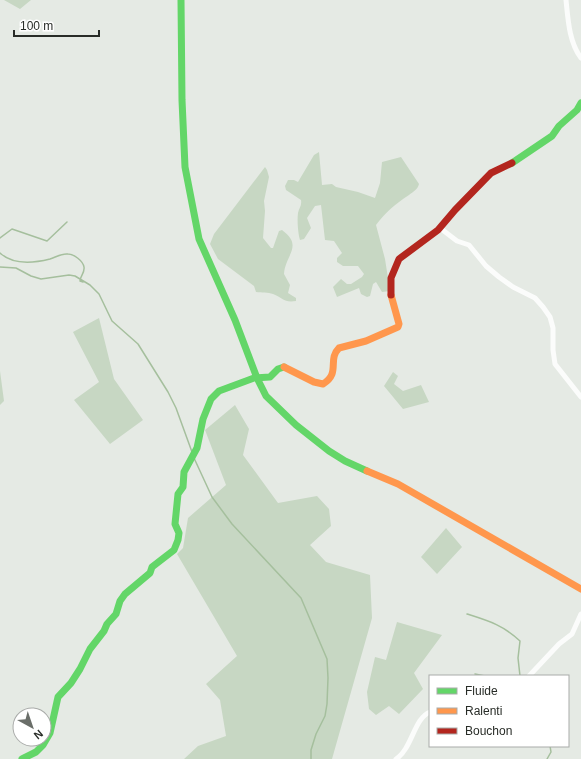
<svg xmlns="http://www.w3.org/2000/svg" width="581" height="759" font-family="Helvetica,sans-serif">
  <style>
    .green { fill: #c7d7c3 }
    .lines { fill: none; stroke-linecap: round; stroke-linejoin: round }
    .stream { stroke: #a5bf9d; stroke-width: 1.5 }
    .street { stroke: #fbfcfb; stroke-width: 5 }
    .fast { stroke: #63d668; stroke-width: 7 }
    .slow { stroke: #ff974d; stroke-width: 7 }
    .jam { stroke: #b3261e; stroke-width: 7 }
  </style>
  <rect width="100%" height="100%" fill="#e5eae4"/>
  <path class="green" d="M 4,0 L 31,0 L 20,9 Z
    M 319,152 L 322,185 L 332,184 L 336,187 L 358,192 L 375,198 L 380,183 L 382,162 L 401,157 L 419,184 C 418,189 413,192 409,195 C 394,205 387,211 376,225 L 385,259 L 390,291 L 382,292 L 376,282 L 373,284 L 370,296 L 367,297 L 361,294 L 359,288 L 337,297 L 333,287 L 341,279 L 347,284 L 351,284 L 362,277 L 364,274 L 358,266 L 343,266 L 337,262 L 337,258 L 342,253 L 334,241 L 325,240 L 321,205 L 315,206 L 307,218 L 311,228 L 304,239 L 300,240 C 298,234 297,220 298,213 C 299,208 302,206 301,200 L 286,190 L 285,186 L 288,180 L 294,180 L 298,182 L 314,155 Z
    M 265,167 L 267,170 L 269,177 L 264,201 L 265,211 L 263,238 L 271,248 L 273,248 L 279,231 L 282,230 C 304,246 285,255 284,274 L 290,285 L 288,293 L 296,298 L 296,301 C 284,303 283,298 273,294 C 268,292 262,293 256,292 L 254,286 L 218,259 L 210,244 L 214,234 Z
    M 99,318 L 114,379 L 143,420 L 110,444 L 74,400 L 99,382 L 73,332 Z
    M 0,371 L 4,401 L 0,405 Z
    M 393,372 L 398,376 L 394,384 L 403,391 L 421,385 L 429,402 L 403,409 L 384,386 Z
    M 235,405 L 249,429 L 243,455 L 278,503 L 317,496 L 329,509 L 331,526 L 310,545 L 326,562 L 370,575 L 372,618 L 332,759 L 184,759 L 198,746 L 226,736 L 220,700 L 206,684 L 237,656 L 177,554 L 183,548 L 188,518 L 226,485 L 205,430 Z
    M 446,528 L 462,547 L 437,574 L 421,557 Z
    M 397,622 L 442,635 L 414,673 L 423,689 L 399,714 L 389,706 L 376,715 L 369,709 L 367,692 L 375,657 L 386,660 Z"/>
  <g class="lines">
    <path class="stream" d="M 0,238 L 12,229 L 47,241 L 67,222
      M 0,253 C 13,265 34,263 50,259 C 56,257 62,253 68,254 C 74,254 83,261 84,267 C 85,273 80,276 80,281 L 83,282
      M 0,267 L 16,268 L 31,276 L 41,279 L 69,275 L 75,276 L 90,285 L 99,294 L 112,321 L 138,344 L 168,392 L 176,408 L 192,452
      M 194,458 L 212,497 L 232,524 L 301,598 L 327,659 L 328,678 L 327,704 L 325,716 L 316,734 L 311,750 L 311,759
      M 467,614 C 489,621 503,625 520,641 L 518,658 L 520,676
      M 475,674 L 485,676
      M 547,759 L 551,752 L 550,746"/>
    <path class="street" d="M 566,0 C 568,19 569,42 581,58
      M 440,228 L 457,241 L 469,245 L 486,266 L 499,277 L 513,287 L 535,298 L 543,307 L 550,317 L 553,328 L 553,350 L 555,364 L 581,397
      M 529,676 L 559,644 L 572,634 L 581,614
      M 396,759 C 412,749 414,718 430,712"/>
    <path class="fast" d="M 181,0 L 182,100 L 185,167 L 199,239 L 235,320 L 257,378 L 266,396 L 296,425 L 329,451 L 345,461 L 367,471
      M 512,163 L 552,136 L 559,126 L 577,110 L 581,103
      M 22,759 L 36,752 L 43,745 L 50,733 L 58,697 L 71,683 L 80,669 L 90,649 L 104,631 L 107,624 L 116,614 L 120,601 L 125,594 L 150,573 L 152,567 L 174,550 L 178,540 L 179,533 L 175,524 L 178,494 L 183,487 L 184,472 L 197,448 L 203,419 L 211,399 L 219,391 L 254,378 L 270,377 L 278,369 L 284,367"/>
    <path class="slow" d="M 284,367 L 314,382 L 323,384 C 341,373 327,360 339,348 L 366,341 L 398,327 L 399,324 L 391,295
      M 367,471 L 398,484 L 581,589"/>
    <path class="jam" d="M 391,295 L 391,278 L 399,259 L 438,230 L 455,210 L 491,173 L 512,163"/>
  </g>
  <rect x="429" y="675" width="140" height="72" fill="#ffffff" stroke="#a9aba9"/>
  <rect x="437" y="688" width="20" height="6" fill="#63d668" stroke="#a9aba9"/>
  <text x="465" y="695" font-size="12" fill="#282c27">Fluide</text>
  <rect x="437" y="708" width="20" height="6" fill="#ff974d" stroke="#a9aba9"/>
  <text x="465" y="715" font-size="12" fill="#282c27">Ralenti</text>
  <rect x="437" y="728" width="20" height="6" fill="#b3261e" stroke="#a9aba9"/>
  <text x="465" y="735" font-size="12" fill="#282c27">Bouchon</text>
  <g transform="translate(32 727) rotate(140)"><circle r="19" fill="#ffffff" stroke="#a9aba9"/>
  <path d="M0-3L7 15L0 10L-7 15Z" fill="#6a6e69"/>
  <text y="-6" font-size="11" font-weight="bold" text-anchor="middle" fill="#282c27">N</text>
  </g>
  <path d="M14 30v6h85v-6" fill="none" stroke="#282c27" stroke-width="2"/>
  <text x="20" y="30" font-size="12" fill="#282c27" stroke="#ffffff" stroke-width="3" paint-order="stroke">100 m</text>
</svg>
